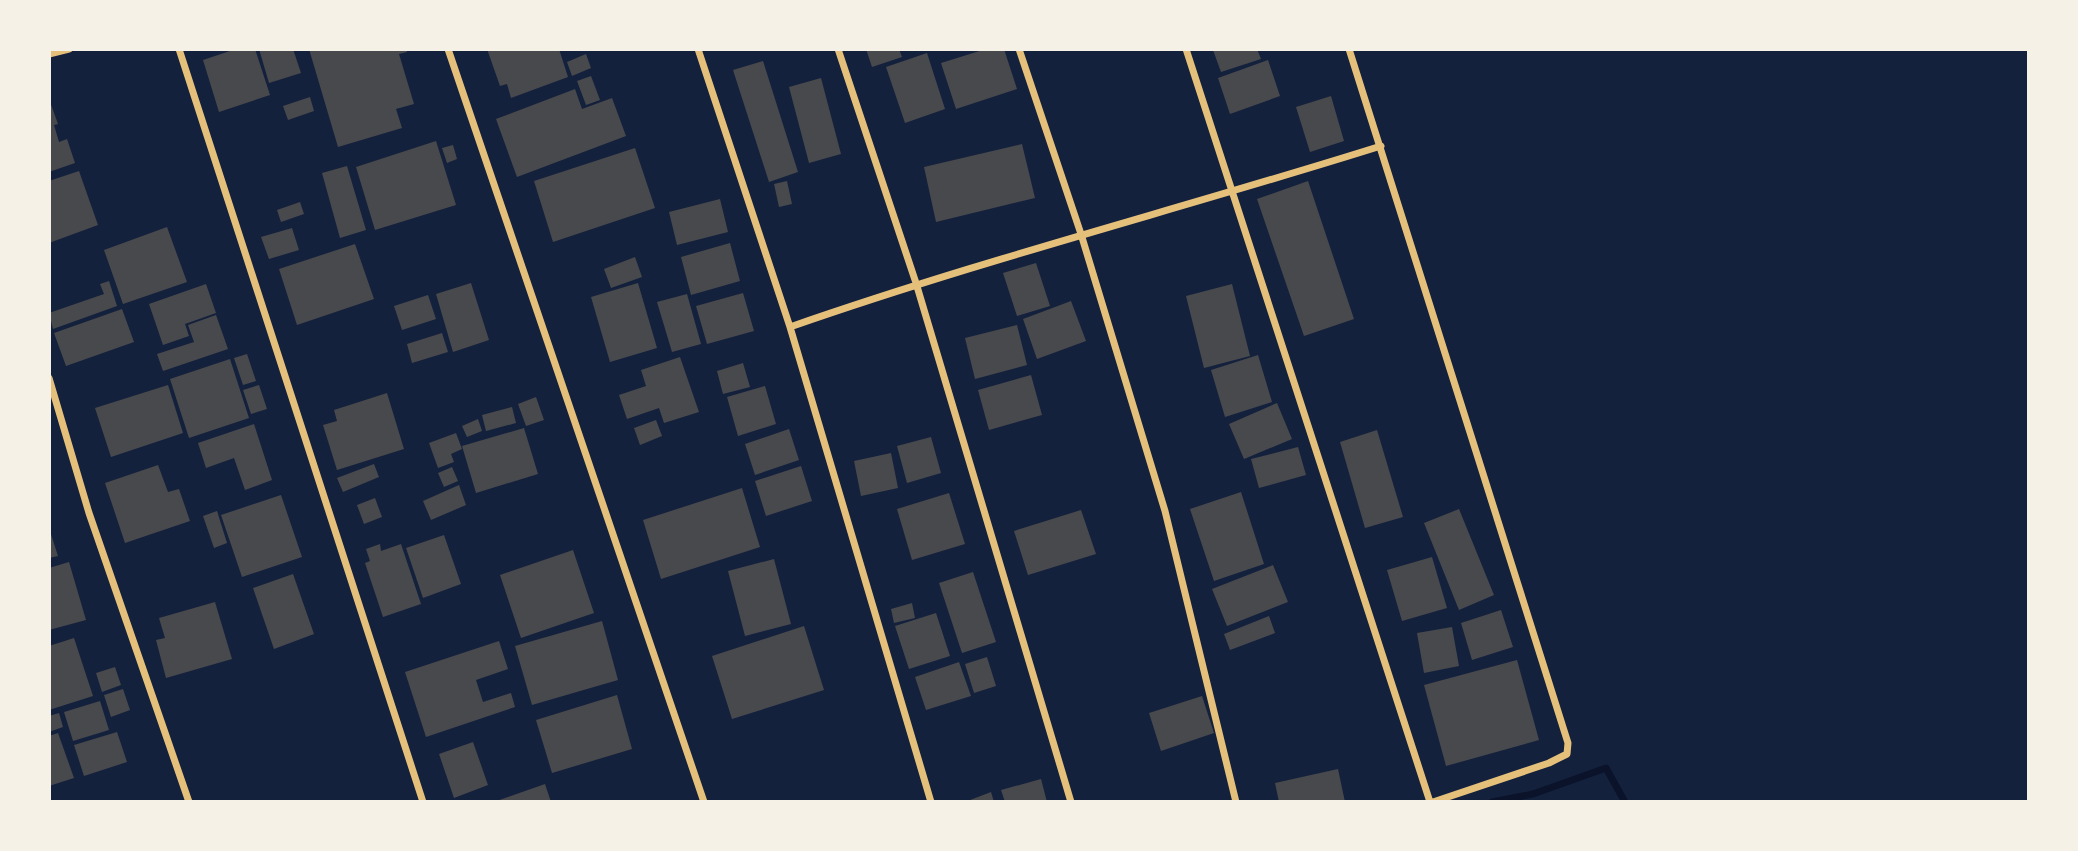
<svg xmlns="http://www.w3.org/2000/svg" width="2078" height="851" font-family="'IBM Plex Sans',sans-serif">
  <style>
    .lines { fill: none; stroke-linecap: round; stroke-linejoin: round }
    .stream { stroke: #0b132b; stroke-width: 7 }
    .building { fill: #48494c }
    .minor { stroke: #e5c07b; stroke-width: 7 }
  </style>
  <rect width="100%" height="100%" fill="#14213d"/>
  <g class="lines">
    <path class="stream" d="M 1492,802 L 1533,794 L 1606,768 L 1625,802"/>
  </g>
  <path class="building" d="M 236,49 L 255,49 L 270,95 L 219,112 L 203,60 Z
    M 259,49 L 293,49 L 301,73 L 269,83 Z
    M 309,49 L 406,49 L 407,52 L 399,54 L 414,104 L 396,109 L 402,128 L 338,147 Z
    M 487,49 L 559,49 L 568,77 L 511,98 L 507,84 L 500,86 Z
    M 866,49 L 899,49 L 902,57 L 872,67 Z
    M 986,49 L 1004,49 L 1017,89 L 956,109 L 941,63 Z
    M 1257,49 L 1261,59 L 1221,72 L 1213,50 Z
    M 927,53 L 945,109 L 905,123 L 886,67 Z
    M 586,54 L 591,68 L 572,76 L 567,62 Z
    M 1268,60 L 1280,96 L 1230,114 L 1218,78 Z
    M 763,61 L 798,172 L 769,182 L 733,70 Z
    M 591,76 L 600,100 L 586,105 L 577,81 Z
    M 821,78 L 841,154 L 809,163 L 789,87 Z
    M 575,89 L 582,109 L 612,98 L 626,136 L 517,177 L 496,119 Z
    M 1331,96 L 1344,141 L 1310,152 L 1296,107 Z
    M 310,97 L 314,111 L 288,120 L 283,106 Z
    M 49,99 L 58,124 L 54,125 L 59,142 L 67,139 L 75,163 L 49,172 Z
    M 436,141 L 456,205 L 375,230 L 356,167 Z
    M 1022,144 L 1035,198 L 936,222 L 924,167 Z
    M 453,145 L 457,159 L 447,163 L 442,148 Z
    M 635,148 L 655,208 L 553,242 L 534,181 Z
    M 347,166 L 366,230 L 340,238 L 322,173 Z
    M 79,171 L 98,225 L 49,243 L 49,181 Z
    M 787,181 L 792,204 L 779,207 L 774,184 Z
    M 1308,181 L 1354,319 L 1304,336 L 1257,199 Z
    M 720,199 L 728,232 L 677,245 L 669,212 Z
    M 300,202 L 304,214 L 281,222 L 277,210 Z
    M 167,227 L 187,282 L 123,304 L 104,250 Z
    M 292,228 L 299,250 L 269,259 L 261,237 Z
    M 730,243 L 740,281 L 691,295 L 681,257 Z
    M 355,244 L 374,299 L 297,325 L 279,269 Z
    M 635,257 L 642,277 L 611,288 L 604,269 Z
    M 1036,263 L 1050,306 L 1017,316 L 1003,273 Z
    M 109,281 L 117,306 L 53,329 L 49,313 L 104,294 L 100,284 Z
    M 471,283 L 489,340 L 453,352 L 436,294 Z
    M 638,283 L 657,348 L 610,362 L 591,297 Z
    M 206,284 L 216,313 L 185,324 L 189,336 L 163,345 L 149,304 Z
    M 1232,284 L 1250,356 L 1204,368 L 1186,296 Z
    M 743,293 L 754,331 L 707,344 L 696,306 Z
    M 687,294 L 701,344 L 672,352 L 657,302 Z
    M 428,295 L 436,319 L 402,330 L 394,306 Z
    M 1071,301 L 1086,341 L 1037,359 L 1023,319 Z
    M 122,309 L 134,342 L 66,366 L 54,333 Z
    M 216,315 L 228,349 L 163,371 L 157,354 L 194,342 L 188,325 Z
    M 1017,325 L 1027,365 L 975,379 L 965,338 Z
    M 442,333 L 448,352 L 412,363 L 407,344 Z
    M 247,354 L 256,381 L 243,385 L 234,358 Z
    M 1258,355 L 1272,402 L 1225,417 L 1211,370 Z
    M 680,357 L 699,412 L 664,423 L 659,408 L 627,419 L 619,395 L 646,386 L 641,370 Z
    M 230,359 L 249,418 L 189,438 L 170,379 Z
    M 743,363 L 750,387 L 723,394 L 717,371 Z
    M 1031,375 L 1042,415 L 989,430 L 978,390 Z
    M 168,385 L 183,433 L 111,457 L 95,408 Z
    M 259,385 L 267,409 L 251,414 L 243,390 Z
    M 765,386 L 776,424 L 738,436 L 727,397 Z
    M 387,393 L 404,449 L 337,470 L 323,425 L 337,421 L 334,410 Z
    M 536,397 L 544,420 L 526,426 L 518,404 Z
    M 1277,403 L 1292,439 L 1244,459 L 1229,424 Z
    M 512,407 L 516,423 L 486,431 L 482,415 Z
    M 478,419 L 482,431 L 467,437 L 462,426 Z
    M 656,420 L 662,436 L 640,445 L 634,428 Z
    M 254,424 L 272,480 L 245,490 L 234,458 L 206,468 L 198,443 Z
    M 524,428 L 538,474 L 476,493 L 462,446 Z
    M 789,429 L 799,460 L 755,475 L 745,444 Z
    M 1377,430 L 1403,517 L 1365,528 L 1340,442 Z
    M 456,433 L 462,449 L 451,454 L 454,462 L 438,468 L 429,443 Z
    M 931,437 L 941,473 L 907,483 L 897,446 Z
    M 1298,447 L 1306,475 L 1259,488 L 1251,459 Z
    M 891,453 L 898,488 L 861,496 L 854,461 Z
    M 374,464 L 379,477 L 343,492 L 337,478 Z
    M 158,465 L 168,492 L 179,489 L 190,521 L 125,543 L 105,483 Z
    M 801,466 L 812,501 L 766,516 L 755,481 Z
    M 452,467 L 458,481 L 444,487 L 438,473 Z
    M 459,485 L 466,505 L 431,520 L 423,501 Z
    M 742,488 L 760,547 L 661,579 L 643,520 Z
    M 1241,492 L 1264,564 L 1214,581 L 1190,509 Z
    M 949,493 L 965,544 L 912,560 L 897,509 Z
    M 281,495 L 302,557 L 242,577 L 221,515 Z
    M 375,498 L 382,517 L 364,524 L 357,505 Z
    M 1459,509 L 1494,595 L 1459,610 L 1424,523 Z
    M 1081,510 L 1096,554 L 1028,575 L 1014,531 Z
    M 217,511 L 227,543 L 214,548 L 203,516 Z
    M 49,528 L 58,556 L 49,558 Z
    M 444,535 L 461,584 L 423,598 L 406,548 Z
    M 380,544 L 381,551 L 401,544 L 421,604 L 383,617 L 365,563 L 370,561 L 366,549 Z
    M 573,550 L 594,613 L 521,638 L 500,575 Z
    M 1432,557 L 1447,608 L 1402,621 L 1387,570 Z
    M 774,559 L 791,624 L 745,636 L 728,571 Z
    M 69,562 L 86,620 L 49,630 L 49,568 Z
    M 1273,565 L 1288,602 L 1227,626 L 1212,589 Z
    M 973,572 L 996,642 L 962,653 L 939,583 Z
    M 293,574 L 314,634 L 274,649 L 253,588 Z
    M 215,602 L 232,659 L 166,678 L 156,640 L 165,638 L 159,618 Z
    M 912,603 L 915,618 L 894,623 L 891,609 Z
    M 1501,610 L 1513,647 L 1472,660 L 1461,623 Z
    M 936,613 L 950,656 L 909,669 L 895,626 Z
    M 1269,616 L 1275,633 L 1230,650 L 1224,634 Z
    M 602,621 L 618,680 L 532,705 L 515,646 Z
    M 804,626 L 824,690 L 732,719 L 712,656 Z
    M 1452,627 L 1459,666 L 1424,673 L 1417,633 Z
    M 74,638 L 93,696 L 49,710 L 49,646 Z
    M 499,641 L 508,669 L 476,680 L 483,702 L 511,693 L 515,707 L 426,737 L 405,672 Z
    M 987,657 L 996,686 L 974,693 L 965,664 Z
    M 1517,660 L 1539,740 L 1446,766 L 1424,685 Z
    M 959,662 L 971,696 L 926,710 L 915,677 Z
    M 115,667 L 121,685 L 102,692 L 96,673 Z
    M 123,689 L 130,710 L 111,717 L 104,695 Z
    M 617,695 L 632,749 L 552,773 L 536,720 Z
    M 1202,696 L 1214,733 L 1161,751 L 1149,713 Z
    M 100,701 L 109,730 L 73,741 L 64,712 Z
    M 59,713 L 63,727 L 49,732 L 49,716 Z
    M 117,732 L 127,762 L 84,776 L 74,745 Z
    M 58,733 L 74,778 L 49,786 L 49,736 Z
    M 473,742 L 488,785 L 454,798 L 439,754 Z
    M 1338,769 L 1345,802 L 1279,802 L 1275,783 Z
    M 1041,779 L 1047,802 L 1005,802 L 1001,790 Z
    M 545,784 L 551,802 L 494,802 Z
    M 991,792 L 994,802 L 965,802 Z"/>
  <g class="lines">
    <path class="minor" d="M 179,49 L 423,802
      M 448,49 L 704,802
      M 698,49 L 790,327 L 931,802
      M 838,49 L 916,283 L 1071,802
      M 1019,49 L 1081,234 L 1165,511 L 1236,802
      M 1186,49 L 1430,802
      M 1349,49 L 1568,743 L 1567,754 L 1549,763 L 1433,802
      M 49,54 L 69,49
      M 790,327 C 985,259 1184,208 1381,146
      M 49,378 L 89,513 L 189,802"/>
  </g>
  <rect width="2078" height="851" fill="none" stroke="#f6f1e7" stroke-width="102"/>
</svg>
